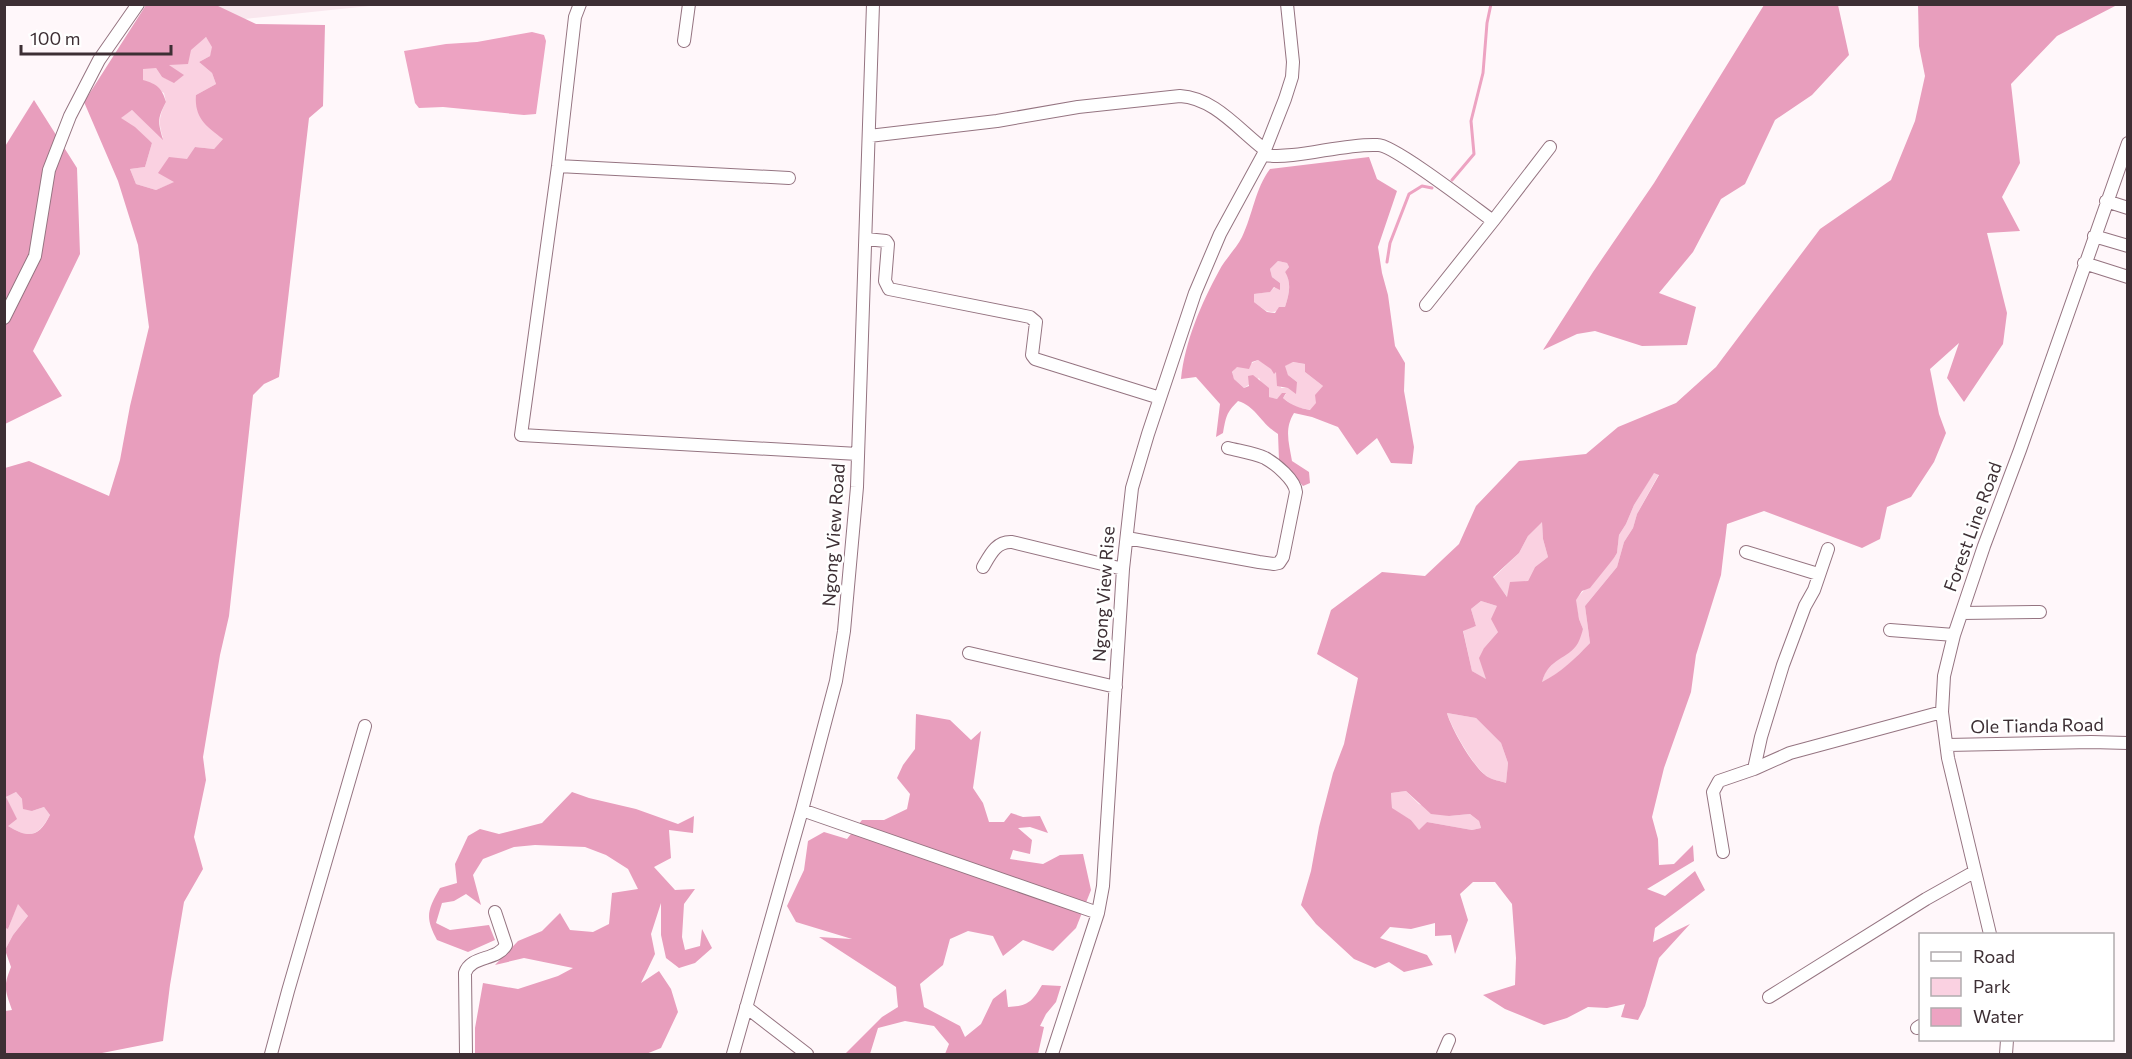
<svg xmlns="http://www.w3.org/2000/svg" width="2132" height="1059" font-family="Commissioner,sans-serif">
  <style>
    .built { fill: #f9e7ee }
    .green { fill: #fad1e1 }
    .forest { fill: #e89ebd; fill-rule: evenodd }
    .water { fill: #eda3c2 }
    .lines { fill: none; stroke-linecap: round; stroke-linejoin: round }
    .stream { stroke: #eda3c2; stroke-width: 3 }
    .minor-casing { stroke: #957481; stroke-width: 14 }
    .minor { stroke: #fff; stroke-width: 12 }
    .labels { text-anchor: middle; stroke-width: 5; stroke-linejoin: round; paint-order: stroke }
    .street-label { font-size: 18px; fill: #3d2f34; stroke: #fff }
  </style>
  <rect width="100%" height="100%" fill="#fff7fa"/>
  <path class="built" d="M 182,5 L 379,5 L 178,26 Z"/>
  <path class="green" d="M 206,37 L 213,47 L 210,56 L 199,62 L 212,73 L 216,84 L 196,95 L 224,138 L 214,149 L 195,147 L 175,182 L 156,190 L 136,184 L 130,169 L 145,167 L 152,143 L 120,118 L 132,110 L 163,138 C 158,123 159,116 166,102 L 164,93 L 143,81 L 143,68 L 156,68 L 162,77 L 175,82 L 183,75 L 168,65 Z
    M 1278,261 L 1287,263 L 1289,267 L 1285,272 C 1292,284 1289,294 1285,307 C 1270,316 1267,312 1254,302 L 1254,294 L 1269,292 L 1280,283 L 1272,277 L 1270,269 Z
    M 1258,360 L 1276,371 L 1281,388 L 1288,388 L 1297,382 L 1288,375 L 1284,366 L 1292,362 L 1305,364 L 1305,372 L 1323,386 L 1317,403 L 1311,410 L 1295,407 L 1283,398 L 1286,394 L 1277,399 L 1268,397 L 1259,378 L 1244,388 L 1234,379 L 1232,373 L 1236,367 L 1244,367 Z
    M 1654,472 L 1659,474 L 1637,514 L 1633,528 L 1624,542 L 1617,567 L 1585,606 L 1590,643 C 1576,659 1560,673 1541,683 L 1546,671 L 1556,660 L 1569,652 L 1583,629 L 1579,619 L 1575,600 L 1614,558 L 1617,553 L 1619,535 L 1626,524 L 1634,505 Z
    M 1542,521 L 1543,539 L 1548,557 L 1535,567 L 1528,581 L 1508,598 L 1493,578 L 1519,553 L 1528,536 Z
    M 1481,601 L 1497,606 L 1498,632 L 1484,648 L 1487,680 L 1472,671 L 1463,630 L 1476,626 L 1471,609 Z
    M 1447,713 L 1476,718 L 1501,743 L 1508,763 L 1506,783 C 1501,781 1493,780 1488,777 C 1474,768 1452,729 1447,713 Z
    M 1406,791 L 1419,804 L 1449,816 L 1470,814 L 1479,821 L 1481,828 L 1472,830 L 1427,822 L 1419,831 L 1411,820 L 1392,809 L 1391,793 Z
    M 16,792 L 32,811 L 44,807 L 50,815 C 38,837 29,839 8,826 L 6,797 Z
    M 18,903 L 28,916 L 13,935 L 5,950 L 5,928 L 8,929 Z"/>
  <path class="forest" d="M 1918,4 L 2117,5 L 2057,36 L 2011,84 L 2020,163 L 2002,197 L 2020,231 L 1987,233 L 2007,313 L 2003,344 L 1964,402 L 1947,378 L 1959,343 L 1930,369 L 1939,414 L 1946,433 L 1934,462 L 1911,497 L 1887,507 L 1880,539 L 1862,548 L 1764,511 L 1727,524 L 1721,575 L 1696,655 L 1691,692 L 1664,768 L 1652,817 L 1658,839 L 1659,865 L 1674,864 L 1693,845 L 1694,861 L 1647,889 L 1665,896 L 1695,871 L 1705,890 L 1655,928 L 1653,942 L 1690,924 L 1659,958 L 1645,1006 L 1638,1020 L 1621,1017 L 1625,1004 L 1607,1008 L 1588,1007 L 1567,1018 L 1544,1025 L 1505,1009 L 1483,995 L 1515,985 L 1516,958 L 1512,904 L 1495,882 L 1473,882 L 1460,894 L 1468,920 L 1455,954 L 1451,935 L 1435,936 L 1435,923 L 1411,929 L 1390,927 L 1380,938 L 1427,955 L 1433,965 L 1404,972 L 1389,962 L 1375,968 L 1354,959 L 1316,924 L 1301,905 L 1311,871 L 1319,827 L 1333,773 L 1344,744 L 1358,678 L 1317,654 L 1331,610 L 1382,572 L 1425,576 L 1459,544 L 1476,506 L 1519,461 L 1586,454 L 1618,427 L 1676,403 L 1716,367 L 1820,229 L 1891,180 L 1915,121 L 1925,76 L 1919,46 ZM 1654,473 L 1659,475 L 1637,514 L 1633,528 L 1624,542 L 1617,567 L 1585,606 L 1590,643 C 1576,658 1560,673 1542,682 C 1549,657 1568,660 1578,643 C 1580,639 1582,633 1583,629 L 1579,619 L 1576,600 L 1582,591 L 1590,588 L 1614,558 L 1617,553 L 1619,535 L 1626,524 L 1634,505 ZM 1542,522 L 1543,539 L 1548,557 L 1535,567 L 1528,581 L 1510,582 L 1507,597 L 1493,577 L 1519,553 L 1528,536 ZM 1481,601 L 1497,606 L 1491,619 L 1498,632 L 1484,648 L 1479,658 L 1486,679 L 1472,671 L 1463,631 L 1476,626 L 1471,609 ZM 1447,713 L 1476,718 L 1501,743 L 1508,763 L 1506,783 C 1501,781 1493,780 1488,777 C 1474,769 1451,728 1447,713 ZM 1406,791 L 1431,814 L 1449,816 L 1470,814 L 1479,821 L 1481,828 L 1472,830 L 1427,822 L 1419,830 L 1411,820 L 1392,808 L 1391,793 Z
    M 146,5 L 216,5 L 256,24 L 325,25 L 323,106 L 309,118 L 279,377 L 264,384 L 253,395 L 229,616 L 220,655 L 203,757 L 206,780 L 194,837 L 203,869 L 184,902 L 170,985 L 163,1041 L 97,1054 L 5,1054 L 5,1011 L 12,1010 C 5,990 3,987 11,967 L 5,950 L 13,935 L 28,916 L 18,904 L 8,929 L 5,928 L 5,468 L 29,461 L 109,496 L 120,460 L 130,406 L 149,327 L 138,245 L 118,181 L 84,102 ZM 206,37 L 212,47 L 210,56 L 199,62 L 212,73 L 216,84 L 196,95 C 194,118 207,127 223,139 L 214,149 L 195,147 L 187,159 L 169,157 L 158,173 L 174,182 L 156,190 L 136,184 L 130,169 L 145,167 L 152,143 L 135,127 L 121,118 L 132,110 L 163,140 C 158,122 157,119 166,102 C 162,88 157,84 143,80 L 143,69 L 156,68 L 162,77 L 174,83 L 184,75 L 169,65 L 188,64 L 191,50 ZM 16,792 L 22,799 L 23,809 L 32,811 L 44,807 L 50,815 C 39,837 29,839 8,826 L 17,819 L 6,797 Z
    M 1764,5 L 1838,5 L 1849,55 L 1812,95 L 1775,120 L 1745,184 L 1721,199 L 1693,252 L 1659,293 L 1696,307 L 1687,345 L 1642,346 L 1595,331 L 1577,334 L 1543,350 L 1593,272 L 1654,183 Z
    M 34,100 L 77,168 L 80,254 L 33,351 L 62,396 L 5,424 L 4,148 Z
    M 1369,157 L 1377,179 L 1397,191 L 1378,247 L 1382,273 L 1388,295 L 1395,346 L 1405,363 L 1404,391 L 1414,447 L 1412,464 L 1391,463 L 1377,438 L 1357,455 L 1338,427 L 1312,417 L 1294,413 C 1284,429 1289,443 1292,461 L 1309,472 L 1310,483 L 1303,486 L 1279,460 L 1278,434 C 1260,423 1257,407 1238,401 C 1226,413 1226,417 1223,433 L 1216,437 L 1220,404 L 1196,377 L 1181,379 C 1185,341 1201,304 1219,271 C 1225,259 1236,249 1242,237 C 1253,214 1255,189 1270,169 ZM 1278,261 L 1287,263 L 1289,267 L 1285,272 C 1292,284 1289,294 1285,307 L 1279,307 L 1275,313 L 1267,312 L 1254,302 L 1254,294 L 1270,292 L 1274,287 L 1280,290 L 1280,283 L 1272,277 L 1270,269 ZM 1258,360 L 1271,369 L 1274,374 L 1276,372 L 1277,386 L 1288,388 L 1296,394 L 1297,382 L 1288,375 L 1285,366 L 1293,362 L 1305,364 L 1305,372 L 1323,386 L 1315,395 L 1316,403 L 1310,410 C 1300,408 1292,406 1283,398 L 1286,393 L 1282,393 L 1277,399 L 1269,397 L 1269,388 L 1253,375 L 1248,376 L 1249,386 L 1244,388 L 1234,379 L 1232,372 L 1237,367 L 1249,369 L 1252,362 Z
    M 916,714 L 950,720 L 971,740 L 981,731 L 973,788 L 983,803 L 989,822 L 1004,822 L 1011,813 L 1023,817 L 1040,816 L 1048,833 L 1030,827 L 1018,828 L 1032,840 L 1030,854 L 1013,850 L 1010,859 L 1043,864 L 1060,855 L 1083,854 L 1091,890 L 1076,928 L 1053,951 L 1023,940 L 1003,956 L 993,936 L 968,931 L 950,939 L 943,965 L 920,984 L 924,1007 L 960,1026 L 965,1037 L 981,1024 L 993,999 L 1006,989 L 1008,1007 C 1028,1006 1032,1002 1042,985 L 1061,986 L 1056,1002 L 1046,1014 L 1040,1026 L 1044,1027 L 1038,1054 L 945,1054 L 949,1044 L 934,1026 L 905,1021 L 878,1028 L 870,1054 L 845,1054 L 882,1017 L 898,1007 L 896,987 L 819,937 L 852,939 L 796,922 L 787,906 L 804,870 L 808,841 L 824,832 L 847,839 L 862,820 L 884,820 L 907,809 L 910,794 L 897,778 L 903,765 L 915,749 Z
    M 572,792 L 589,798 L 636,809 L 678,824 L 694,816 L 693,833 L 669,830 L 671,858 L 654,867 L 675,890 L 695,889 L 684,904 L 682,937 L 685,950 L 700,946 L 702,929 L 712,948 L 695,963 L 679,968 L 666,958 L 661,935 L 661,903 L 651,934 L 655,954 L 641,983 L 659,971 L 671,989 L 678,1012 L 661,1048 L 646,1054 L 475,1054 L 475,1028 L 483,983 L 518,989 L 558,976 L 573,968 L 524,958 L 495,965 L 518,941 L 542,931 L 560,913 L 570,930 L 593,932 L 609,924 L 612,893 L 638,889 L 628,869 L 606,855 L 585,847 L 535,845 L 514,847 L 483,859 L 473,875 L 481,905 L 466,894 L 454,901 L 442,903 L 436,923 L 450,930 L 489,925 L 495,940 L 468,952 L 437,940 C 425,917 427,911 440,888 L 457,883 L 455,864 L 468,836 L 480,829 L 499,834 L 542,823 Z"/>
  <path class="water" d="M 532,32 L 544,35 L 546,41 L 536,114 L 524,115 L 443,107 L 419,108 L 415,103 L 404,51 L 446,44 L 477,42 Z"/>
  <g class="lines">
    <path class="stream" d="M 1452,180 L 1474,154 L 1471,121 L 1483,73 L 1487,23 L 1491,4
      M 1387,262 L 1390,243 L 1409,194 L 1422,186 L 1432,188"/>
    <g class="minor-casing">
      <path id="minor" d="M 580,4 L 575,17 L 558,166 L 521,435 L 858,454
        M 684,41 L 689,4
        M 869,136 L 997,121 L 1078,107 L 1180,96 C 1214,98 1238,129 1264,149
        M 1263,155 C 1298,160 1341,143 1378,145 C 1394,145 1475,208 1493,221 L 1426,305
        M 558,166 L 789,178
        M 2106,201 L 2128,208
        M 1493,221 L 1550,147
        M 2094,236 L 2128,246
        M 866,239 L 886,241 L 888,244 L 885,281 L 889,289 L 1030,317 L 1036,322 L 1032,355 L 1035,359 L 1160,398
        M 2084,263 L 2128,277
        M 4,318 L 35,256 L 49,170 L 70,116 L 99,60 L 138,4
        M 1127,538 L 1259,562 L 1274,564 L 1279,563 L 1283,557 L 1296,492 C 1295,480 1276,464 1265,458 C 1254,453 1240,451 1228,448
        M 1746,552 L 1818,574
        M 983,567 C 990,555 996,541 1012,542 L 1123,569
        M 1962,613 L 2040,612
        M 1890,630 L 1954,635
        M 969,653 L 1116,687
        M 1947,745 L 2091,742 L 2128,743
        M 1754,769 L 1761,737 L 1783,665 L 1805,606 L 1814,590 L 1828,549
        M 802,810 L 1098,913
        M 1723,852 L 1713,792 L 1719,781 L 1754,769 L 1790,753 L 1942,712
        M 1990,934 L 1948,758 L 1942,712 L 1944,676 L 1954,635 L 1984,546 L 2020,450 L 2128,143
        M 1769,997 L 1926,899 L 1974,872
        M 746,1007 L 807,1054
        M 1917,1028 L 1920,1026
        M 271,1054 L 288,991 L 365,726
        M 466,1054 L 465,973 C 471,955 497,961 506,945 L 495,912
        M 733,1054 L 802,810 L 836,681 L 844,631 L 857,487 L 873,4
        M 1052,1054 L 1098,913 L 1103,886 L 1123,569 L 1132,488 L 1148,434 L 1195,293 L 1220,234 L 1263,155 L 1285,99 L 1292,77 L 1293,62 L 1287,4
        M 1443,1054 L 1449,1040
        M 2006,1054 L 2007,1040"/>
    </g>
    <use href="#minor" class="minor"/>
  </g>
  <g class="labels">
    <g class="street-label">
      <text transform="translate(1973 527) rotate(-70)" y="6">Forest Line Road</text>
      <text transform="translate(834 535) rotate(-86)" y="6">Ngong View Road</text>
      <text transform="translate(1104 594) rotate(-86)" y="6">Ngong View Rise</text>
      <text transform="translate(2037 726) rotate(-1)" y="6">Ole Tianda Road</text>
    </g>
  </g>
  <rect width="2132" height="1059" fill="none" stroke="#3d2f34" stroke-width="12"/>
  <rect x="1919" y="933" width="195" height="108" fill="#ffffff" stroke="#b1acae" stroke-width="1.5"/>
  <rect x="1931" y="952" width="30" height="9" fill="#ffffff" stroke="#b1acae" stroke-width="1.5"/>
  <text x="1973" y="963" font-size="18" fill="#3d2f34">Road</text>
  <rect x="1931" y="978" width="30" height="18" fill="#fad1e1" stroke="#b1acae" stroke-width="1.5"/>
  <text x="1973" y="993" font-size="18" fill="#3d2f34">Park</text>
  <rect x="1931" y="1008" width="30" height="18" fill="#eda3c2" stroke="#b1acae" stroke-width="1.5"/>
  <text x="1973" y="1023" font-size="18" fill="#3d2f34">Water</text>
  <path d="M21 45v9h150v-9" fill="none" stroke="#3d2f34" stroke-width="3"/>
  <text x="30" y="45" font-size="18" fill="#3d2f34" stroke="#ffffff" stroke-width="4.5" paint-order="stroke">100 m</text>
</svg>
